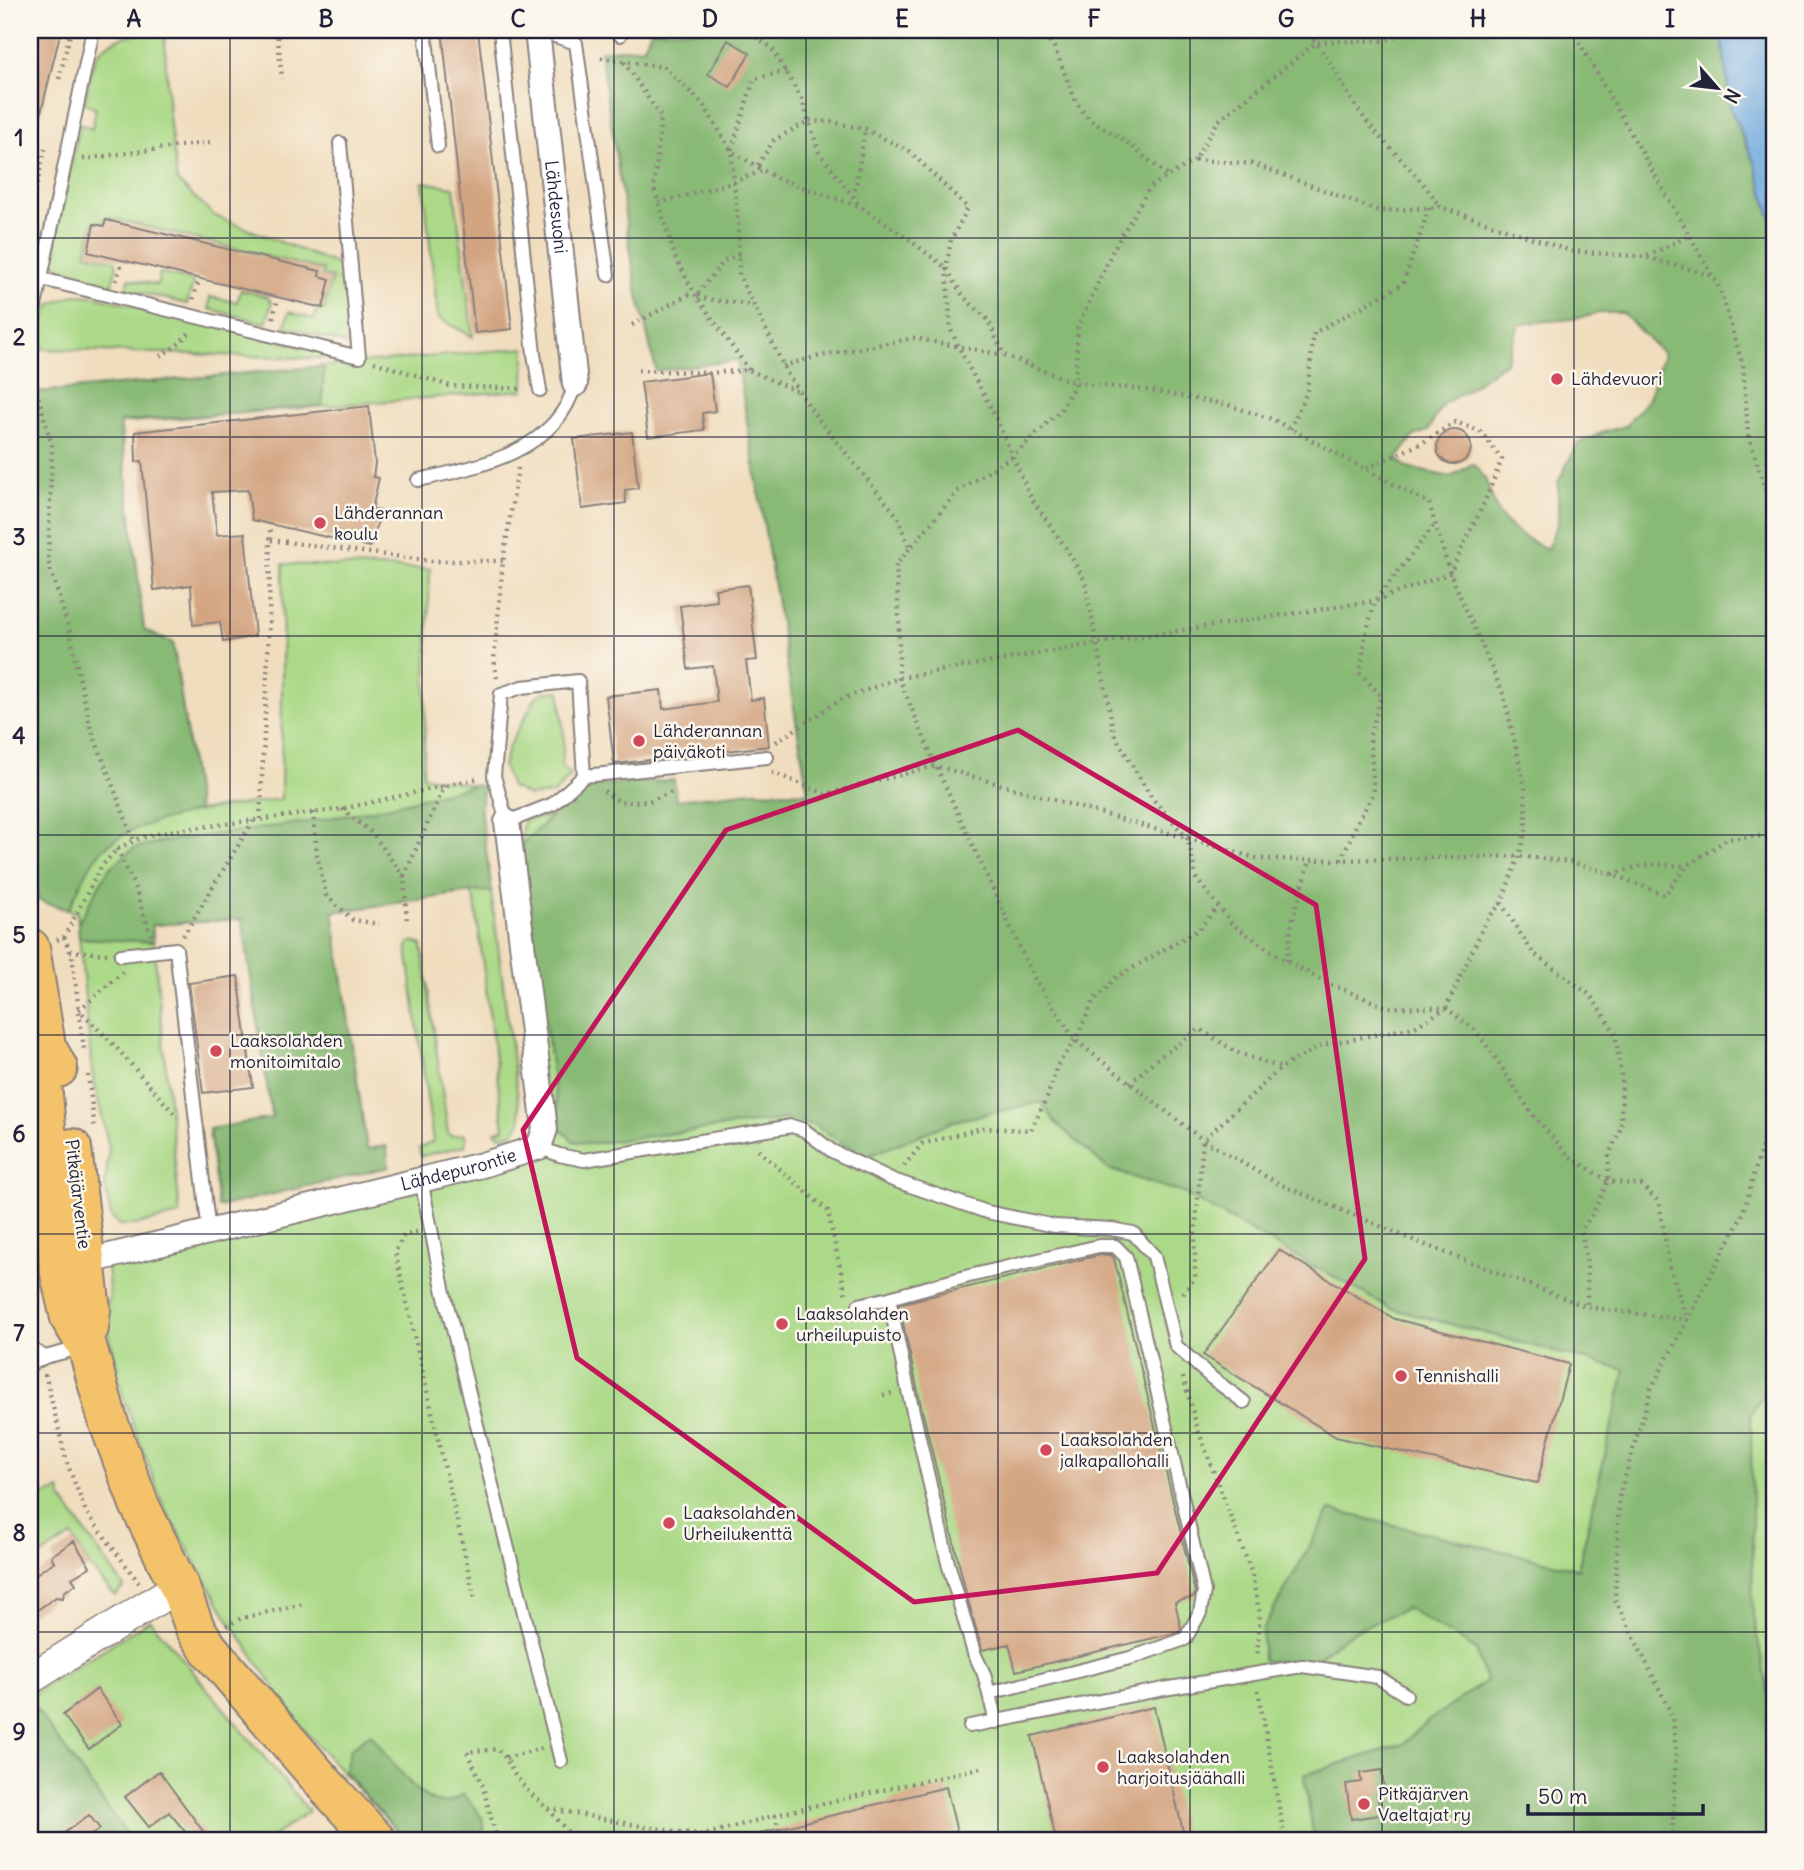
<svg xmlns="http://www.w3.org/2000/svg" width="1804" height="1870" font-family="Delius,sans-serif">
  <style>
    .green { fill: #abd987; stroke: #667e61; stroke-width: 2 }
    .forest { fill: #88b974; stroke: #556e58; stroke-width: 2; fill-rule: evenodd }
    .water { fill: #6ca8de; stroke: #47658c; stroke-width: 2 }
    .building { fill: #d3a481 }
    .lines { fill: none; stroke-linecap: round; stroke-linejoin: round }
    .service-casing { stroke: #89807c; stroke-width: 16 }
    .minor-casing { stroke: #89807c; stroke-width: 28 }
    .tertiary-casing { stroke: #89807c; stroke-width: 33 }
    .primary-casing { stroke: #89807c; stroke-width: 42 }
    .path { stroke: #89807c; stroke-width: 4.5; stroke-dasharray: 2 5; stroke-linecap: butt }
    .service { stroke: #fff; stroke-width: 12 }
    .minor { stroke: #fff; stroke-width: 24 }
    .tertiary { stroke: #fff; stroke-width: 30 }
    .primary { stroke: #f4c26a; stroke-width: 38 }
    .marked { fill: none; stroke: #c2185b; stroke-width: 5; stroke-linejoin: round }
    .grid { fill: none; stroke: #22223b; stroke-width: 2; stroke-opacity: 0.55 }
    .poi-dot { fill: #d1495b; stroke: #fbf7ec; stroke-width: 2.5 }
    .labels { text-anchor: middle; stroke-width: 5; stroke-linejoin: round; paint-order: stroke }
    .street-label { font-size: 18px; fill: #22223b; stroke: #fbf7ec }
    .poi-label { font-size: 18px; fill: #22223b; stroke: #fbf7ec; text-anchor: start }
    .neatline { fill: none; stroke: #22223b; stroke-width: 2.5 }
    .grid-label { font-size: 23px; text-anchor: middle; font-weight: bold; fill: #22223b }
  </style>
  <rect width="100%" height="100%" fill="#fbf7ec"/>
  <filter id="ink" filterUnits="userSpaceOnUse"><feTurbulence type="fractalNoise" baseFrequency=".0143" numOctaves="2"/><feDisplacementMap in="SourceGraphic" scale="14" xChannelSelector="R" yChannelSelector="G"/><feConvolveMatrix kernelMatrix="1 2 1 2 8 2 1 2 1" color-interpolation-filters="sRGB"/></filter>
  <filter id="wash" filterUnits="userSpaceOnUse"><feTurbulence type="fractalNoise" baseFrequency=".00686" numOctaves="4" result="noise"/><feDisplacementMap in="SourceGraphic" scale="28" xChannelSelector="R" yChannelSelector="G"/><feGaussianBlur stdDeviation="1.57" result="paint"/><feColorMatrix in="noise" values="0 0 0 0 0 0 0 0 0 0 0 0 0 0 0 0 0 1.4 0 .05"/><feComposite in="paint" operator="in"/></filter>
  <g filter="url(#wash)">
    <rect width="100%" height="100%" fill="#f0ddbe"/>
    <path class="green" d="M 164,30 L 169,116 L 177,181 L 215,216 L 341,266 L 355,347 L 285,326 L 289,312 L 314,319 L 317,309 L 324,310 L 332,278 L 322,275 L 323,270 L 106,217 L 103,223 L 94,222 L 86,253 L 115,261 L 117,267 L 111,286 L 74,277 L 54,263 L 53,250 L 80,124 L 92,129 L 96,109 L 85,103 C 88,89 89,72 95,59 C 106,35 141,33 164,30 Z
      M 423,182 L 454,187 L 473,337 L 438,318 Z
      M 160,273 L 191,280 L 193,284 L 187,304 L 126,289 L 129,279 L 157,285 Z
      M 241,290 L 268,297 L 272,303 L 266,323 L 209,309 L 210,297 L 237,302 Z
      M 75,295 L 94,296 L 327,353 L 337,359 L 43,349 C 39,334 43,318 51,304 Z
      M 525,348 L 524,390 L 120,423 L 144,630 L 173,643 L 198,811 L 281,799 L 283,564 L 430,569 L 423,776 L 484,787 L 480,808 L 521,1122 L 513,1133 L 499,1136 L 495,1131 L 504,1129 L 475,902 L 471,892 L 333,912 L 152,925 L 180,1215 L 135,1225 L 119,1225 L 111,1217 L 105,1185 L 109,1148 L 92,1072 L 77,913 L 38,900 L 30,862 L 30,393 Z
      M 560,691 L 564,739 L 562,765 L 571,775 L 554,794 L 529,796 L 511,787 L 503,766 L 509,746 L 536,697 L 545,692 Z
      M 753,791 L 1108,1169 L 1183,1193 L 1390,1308 L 1629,1371 L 1751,1413 L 1774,1382 L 1774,1840 L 405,1840 L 302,1728 L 227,1617 L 164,1507 L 124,1400 L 104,1311 L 110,1298 L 106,1257 L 539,1147 L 517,890 L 523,820 Z
      M 414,941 L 422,945 L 448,1133 L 451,1136 L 464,1134 L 466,1137 L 465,1146 L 421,1156 L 419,1148 L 433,1142 L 408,956 L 408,944 Z
      M 60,1490 L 62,1499 L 124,1587 L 115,1596 L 90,1567 L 72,1536 L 30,1562 L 30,1500 Z
      M 150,1620 L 309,1811 L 268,1840 L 131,1840 L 30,1701 L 30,1697 L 39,1690 Z"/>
    <path class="forest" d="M 651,30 L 1716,30 L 1723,46 L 1731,110 L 1755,164 L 1774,227 L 1774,1382 L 1751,1413 L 1753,1615 L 1774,1720 L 1774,1840 L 1314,1840 L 1304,1775 L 1403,1744 L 1428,1721 L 1486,1681 L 1476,1650 L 1407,1608 C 1374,1622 1340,1634 1315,1662 L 1263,1661 L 1262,1630 L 1330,1510 L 1578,1569 L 1625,1370 L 1390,1308 L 1183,1193 L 1108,1169 L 1055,1122 L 1041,1102 L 954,1121 L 866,1157 L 814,1125 L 785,1119 L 588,1144 L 573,1141 L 560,1129 L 521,845 L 583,786 L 674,780 L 676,800 L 753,791 L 808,793 L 737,360 L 656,371 L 636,286 L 600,51 L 644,47 ZM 1598,313 L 1623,313 L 1663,354 L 1649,398 L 1626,426 L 1604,432 L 1577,444 L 1558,482 L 1558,523 L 1547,549 C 1531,542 1507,528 1498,512 C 1489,495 1489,476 1472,464 L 1451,477 L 1407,468 L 1397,459 L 1414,436 L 1428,431 L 1443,404 L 1464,392 L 1506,362 L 1519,325 C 1547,318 1570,323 1598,313 Z
      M 324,366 L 322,406 L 120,422 L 144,630 L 173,643 L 198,811 C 162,821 121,826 96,857 C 85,872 77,893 68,910 L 38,900 L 30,862 L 30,393 Z
      M 475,785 L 484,787 L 480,808 L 492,891 L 471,892 L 333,912 L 367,1149 L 386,1146 L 389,1167 L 218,1207 L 209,1129 L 272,1118 L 242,919 L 152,925 L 153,942 L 79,938 L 78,923 L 108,870 L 134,848 L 166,841 L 308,822 L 378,809 Z
      M 30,1701 L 131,1840 L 30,1840 Z
      M 371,1734 C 386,1753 419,1804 443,1803 C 450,1803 458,1797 464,1794 L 482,1818 L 485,1840 L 405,1840 L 344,1772 L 351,1748 Z"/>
    <path class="water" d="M 1716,30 L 1774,30 L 1774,227 L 1755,164 L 1731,110 L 1723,46 Z"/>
    <g id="blocks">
      <path class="building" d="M 30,30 L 61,30 L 37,129 L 30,128 Z
        M 442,30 L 478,30 L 512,329 L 475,333 Z
        M 728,40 L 750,53 L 730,87 L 708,74 Z
        M 106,220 L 320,271 L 319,276 L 330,279 L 323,308 L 88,252 L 94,224 L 104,226 Z
        M 710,373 L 715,411 L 702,413 L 704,430 L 648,437 L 641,382 Z
        M 369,406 L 375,463 L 373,477 L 379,478 L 372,509 L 381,511 L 370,547 L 252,520 L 248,490 L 212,492 L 217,535 L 245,533 L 255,636 L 223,642 L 220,622 L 193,625 L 191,585 L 154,590 L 142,461 L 136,462 L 135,432 Z
        M1437 447a17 17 0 1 1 34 0a17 17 0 1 1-34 0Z
        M 632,432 L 638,488 L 625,490 L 626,503 L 582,509 L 574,439 Z
        M 748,585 L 757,660 L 746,661 L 751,700 L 764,698 L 769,746 L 614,764 L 606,696 L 661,690 L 663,709 L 717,702 L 713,666 L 688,669 L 680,606 L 717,601 L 715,589 Z
        M 238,976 L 253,1087 L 203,1093 L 189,983 Z
        M 1279,1250 L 1395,1319 L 1569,1364 L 1537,1483 L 1336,1437 L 1203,1355 Z
        M 1100,1255 L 1111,1255 L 1114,1258 L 1195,1592 L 1194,1597 L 1175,1602 L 1181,1628 L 1179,1632 L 1016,1671 L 1009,1644 L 982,1650 L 966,1593 L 920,1401 L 899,1304 Z
        M 74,1541 L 90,1567 L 72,1578 L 76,1584 L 64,1592 L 63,1598 L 56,1597 L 30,1615 L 30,1578 L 54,1562 L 51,1556 Z
        M 97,1689 L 122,1724 L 89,1749 L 63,1715 Z
        M 1154,1707 L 1185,1840 L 1056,1840 L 1032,1736 Z
        M 1382,1770 L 1384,1792 L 1377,1793 L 1380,1815 L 1351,1819 L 1346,1784 L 1361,1782 L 1360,1773 Z
        M 159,1771 L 208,1838 L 205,1840 L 192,1840 L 169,1812 L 149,1827 L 125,1797 Z
        M 946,1787 L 957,1832 L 923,1840 L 762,1840 L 761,1833 Z
        M 89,1815 L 100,1829 L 84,1840 L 54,1840 Z"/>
    </g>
  </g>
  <g filter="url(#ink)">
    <use href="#blocks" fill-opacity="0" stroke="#89807c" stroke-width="2"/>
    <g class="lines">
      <g class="service-casing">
        <path id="service" d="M 425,30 L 438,146
          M 500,30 L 534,354 L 540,390
          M 537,30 L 576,43 L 608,275
          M 620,35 L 621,30
          M 42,279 L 359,357 L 340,143
          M 30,330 L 93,30
          M 418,480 C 478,467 557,452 575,384
          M 578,681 L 584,776 L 553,804 L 507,822 L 494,776 L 501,694 L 522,687 Z
          M 584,776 L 767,757
          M 121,955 L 176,949 L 209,1233
          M 539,1147 L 559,1155 L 584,1160 L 792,1126 L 804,1130 L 832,1151 L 893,1180 L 987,1212 L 1055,1226 L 1111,1229 L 1133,1233 L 1154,1256 L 1176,1346 L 1212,1378 L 1244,1402
          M 421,1180 L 444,1293 L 561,1761
          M 889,1298 L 969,1276 L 1099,1246 L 1115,1246 L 1126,1257 L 1204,1591 L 1200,1613 L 1185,1639 L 1130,1658 L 989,1693
          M 859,1305 L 889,1298 L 908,1390 L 948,1563 L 974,1653 L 984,1674 L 996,1722
          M 30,1348 L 45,1357
          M 30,1365 L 45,1357 L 84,1347
          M 970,1726 L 1164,1689 L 1302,1666 L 1378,1677 L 1406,1695"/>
      </g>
      <g class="minor-casing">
        <g id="minor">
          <path id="s1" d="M 537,30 L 575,384"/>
          <path id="s2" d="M 73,1265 L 482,1165 L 539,1147 L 545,1129 L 507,822"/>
        </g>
      </g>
      <g class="tertiary-casing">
        <path id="tertiary" d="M 30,1679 L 179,1586"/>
      </g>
      <g class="primary-casing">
        <path id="primary" d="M 30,948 L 46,1046 L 58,1068
          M 46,1046 L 40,1062 L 59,1269 L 70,1318 L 87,1346 L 108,1421 L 139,1504 L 179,1586 L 195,1628 L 209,1649 L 328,1788 L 376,1840
          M 72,1148 L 91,1310 L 89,1328"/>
      </g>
      <path class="path" d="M 277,30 L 282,79
        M 744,30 L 771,47 L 802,100 L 819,152 L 860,206
        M 1041,30 L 1054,47 L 1076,102 L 1089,119 L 1129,144 L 1168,176
        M 1303,30 C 1330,52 1341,87 1362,115 C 1386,148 1418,172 1440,207
        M 1416,30 L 1386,40 L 1317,42 L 1218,121 L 1195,160 L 1150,187 L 1113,250 L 1078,326 L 1075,383 L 1061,410 L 1013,456 L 958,491 L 896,565 L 899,619 L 899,678 L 936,766 L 1033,976 L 1075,1040 L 1203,1140 L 1277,1183 L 1423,1244 L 1587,1307 L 1687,1320
        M 1572,30 L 1720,289 L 1743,366 L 1748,434 L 1769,501 L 1774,551
        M 601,58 L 664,67 L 703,104 L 731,151 L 738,220 L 739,275 L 788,375 L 815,415 L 898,517 L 910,550
        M 624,62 L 661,117 L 654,188 L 675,257 L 696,296 L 749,370
        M 786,71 L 754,79 L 731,151 L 778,179 L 861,207 L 907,238 L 946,268 L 963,296 L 988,320 L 1004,355 L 1075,383 L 1147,390 L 1228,405 L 1272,419 L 1429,503 L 1450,573 L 1504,696 L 1525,787 L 1526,830 L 1519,856 L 1501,903 L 1486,921 L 1446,1008 L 1415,1027 L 1322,1045 L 1281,1068 L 1203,1140 L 1195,1233 L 1195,1278 L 1181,1296
        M 59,79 L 71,30
        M 83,159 L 211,142
        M 1195,160 L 1254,164 L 1379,211 L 1440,207 L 1571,251 L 1646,257 L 1712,276
        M 758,165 L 774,140 L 809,121 L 832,122 L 865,129 L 909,151 L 968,208 L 951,240 L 946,268 L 951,330 L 964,358 L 993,412 L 1031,498 L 1066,548 L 1085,581 L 1114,734 L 1151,797 L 1188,839 L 1196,878 L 1232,924 L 1278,956 L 1325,982 L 1386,1007 L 1446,1008 L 1475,1030 L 1493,1054 L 1531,1113 L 1569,1156 L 1608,1181 L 1641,1185 L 1659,1202 L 1670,1267 L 1687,1320
        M 854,197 L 865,129
        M 659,203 L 734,182 L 764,170
        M 32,205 L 45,149
        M 739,254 L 724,261 L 696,296 C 715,302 734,301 753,306
        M 1647,256 L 1689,236
        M 116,281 L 121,265
        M 193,299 L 198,283
        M 273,318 L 277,302
        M 632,325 L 693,292
        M 160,356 L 176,346 L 189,333
        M 374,362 L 450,386 L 523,389
        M 783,366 L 815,357 L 914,338 L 1003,355
        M 638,370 L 710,373 L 749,370 L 800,393
        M 30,387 L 37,392 L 52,446 L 48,561 L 69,629 L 90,726 L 134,841
        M 1290,429 L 1307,392 L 1314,333 L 1403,284 L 1429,208
        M 271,540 L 432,561 L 503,561
        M 497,678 L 494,660 L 503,561 L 518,468
        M 776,742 L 840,700 L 899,678 L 1098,643 L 1375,601 L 1450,573 L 1485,501 L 1502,459 L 1480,431 L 1455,422 L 1422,443 L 1367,468
        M 772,772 L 825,794 L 936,766 L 1259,859 L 1341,860 L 1519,856 L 1571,862 L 1611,874 L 1665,895 L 1687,866 L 1727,839 L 1774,835
        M 604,791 L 620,802 L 649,801 L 675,791
        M 342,809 L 373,834 L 404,877 L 407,921
        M 313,812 L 317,854 L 326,895 L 353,920 L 379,924
        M 260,819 L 269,633 L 270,524
        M 117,849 L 134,885 L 151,936
        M 1341,860 L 1358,821 L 1374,793 L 1370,735 L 1381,696 L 1360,673 L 1365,637 L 1375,601 L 1435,524
        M 1612,874 L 1650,864 L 1686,866
        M 404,876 L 445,785
        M 1501,903 L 1533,953 L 1590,995 L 1615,1032 L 1622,1080 L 1621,1127 L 1609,1155 L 1608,1181 L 1594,1211 L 1581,1231 L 1587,1262 L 1587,1307
        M 183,936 L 253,821
        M 64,937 L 72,956 L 84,1049
        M 57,940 L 64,937 L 101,867 L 117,849 L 140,838 L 171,831 L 342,809 L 479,778
        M 70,951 L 107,954
        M 1287,961 L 1292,921 L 1310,860
        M 123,972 L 79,1010 L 116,1047 L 177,1117
        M 88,1075 L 95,1129
        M 1130,1083 L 1155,1060 L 1200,1029 L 1236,1052 L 1281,1068
        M 758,1150 L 828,1211 L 846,1296
        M 904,1166 L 922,1144 L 982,1128 L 1031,1130 L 1047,1098 L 1057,1066 L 1075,1040 L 1094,1000 L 1117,977 L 1198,930 L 1218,907
        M 417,1232 L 404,1235 L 395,1252 L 475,1599
        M 45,1374 L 67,1463 L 86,1512 L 139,1583
        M 1183,1377 L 1198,1430 L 1251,1571 L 1260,1614 L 1257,1657
        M 883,1395 L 893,1393
        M 226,1626 L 242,1618 L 303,1604
        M 1258,1690 L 1285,1840
        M 506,1758 L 542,1748
        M 548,1809 L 575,1840
        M 775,1815 L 782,1840
        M 497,1840 L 482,1783 L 467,1752 L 497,1749 L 506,1758 L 514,1774 L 528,1791 L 547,1808 L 645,1827 L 704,1835 L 787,1812 L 984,1767
        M 1672,1840 L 1676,1755 L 1673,1717 L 1615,1599 L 1619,1497 L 1651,1389 L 1742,1216 L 1774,1105"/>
      <use href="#service" class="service"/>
      <use href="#minor" class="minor"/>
      <use href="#tertiary" class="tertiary"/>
      <use href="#primary" class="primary"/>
    </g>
  </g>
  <path class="marked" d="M 1018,730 L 1316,905 L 1365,1259 L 1157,1573 L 914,1602 L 577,1358 L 523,1130 L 726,830 Z"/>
  <path class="grid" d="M 230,30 L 230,1840M 422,30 L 422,1840M 614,30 L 614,1840M 806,30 L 806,1840M 998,30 L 998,1840M 1190,30 L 1190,1840M 1382,30 L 1382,1840M 1574,30 L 1574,1840M 30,238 L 1774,238M 30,437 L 1774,437M 30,636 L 1774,636M 30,835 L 1774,835M 30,1035 L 1774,1035M 30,1234 L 1774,1234M 30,1433 L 1774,1433M 30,1632 L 1774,1632"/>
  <g class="poi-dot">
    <circle cx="1557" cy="379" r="7"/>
    <circle cx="320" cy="523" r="7"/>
    <circle cx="639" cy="741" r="7"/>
    <circle cx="216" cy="1051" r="7"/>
    <circle cx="782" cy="1324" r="7"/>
    <circle cx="1401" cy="1376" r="7"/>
    <circle cx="1046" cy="1450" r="7"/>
    <circle cx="669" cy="1523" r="7"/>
    <circle cx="1103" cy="1767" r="7"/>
    <circle cx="1364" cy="1804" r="7"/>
  </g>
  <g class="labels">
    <g class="street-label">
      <text dy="6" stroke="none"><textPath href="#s1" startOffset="178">Lähdesuoni</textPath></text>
      <text dy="6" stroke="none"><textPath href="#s2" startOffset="397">Lähdepurontie</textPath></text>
      <text transform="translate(78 1194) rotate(83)" y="6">Pitkäjärventie</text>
    </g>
    <g class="poi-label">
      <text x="1571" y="385">Lähdevuori</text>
      <text x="334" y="519">Lähderannan<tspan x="334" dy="21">koulu</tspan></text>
      <text x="653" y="737">Lähderannan<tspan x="653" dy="21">päiväkoti</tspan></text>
      <text x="230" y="1047">Laaksolahden<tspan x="230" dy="21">monitoimitalo</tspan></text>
      <text x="796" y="1320">Laaksolahden<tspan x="796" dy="21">urheilupuisto</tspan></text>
      <text x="1415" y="1382">Tennishalli</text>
      <text x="1060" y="1446">Laaksolahden<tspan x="1060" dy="21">jalkapallohalli</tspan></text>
      <text x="683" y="1519">Laaksolahden<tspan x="683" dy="21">Urheilukenttä</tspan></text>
      <text x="1117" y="1763">Laaksolahden<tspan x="1117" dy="21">harjoitusjäähalli</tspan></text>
      <text x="1378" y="1800">Pitkäjärven<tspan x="1378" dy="21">Vaeltajat ry</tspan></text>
    </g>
  </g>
  <rect width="1804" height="1870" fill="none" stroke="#fbf7ec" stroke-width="77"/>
  <g transform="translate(1717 88) rotate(118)" stroke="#fbf7ec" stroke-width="5" paint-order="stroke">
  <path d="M0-5L12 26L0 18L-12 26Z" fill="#22223b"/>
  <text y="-10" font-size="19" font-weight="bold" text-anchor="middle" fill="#22223b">N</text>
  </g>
  <path d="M1528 1804v10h175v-10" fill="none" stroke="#22223b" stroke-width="3.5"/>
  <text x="1538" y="1804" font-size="21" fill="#22223b" stroke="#fbf7ec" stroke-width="5" paint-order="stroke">50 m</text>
  <rect x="38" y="38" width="1728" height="1794" class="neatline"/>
  <g class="grid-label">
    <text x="134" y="27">A</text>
    <text x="326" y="27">B</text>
    <text x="518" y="27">C</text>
    <text x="710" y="27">D</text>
    <text x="902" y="27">E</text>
    <text x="1094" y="27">F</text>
    <text x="1286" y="27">G</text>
    <text x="1478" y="27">H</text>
    <text x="1670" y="27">I</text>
    <text x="19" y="146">1</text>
    <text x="19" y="345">2</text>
    <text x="19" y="545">3</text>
    <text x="19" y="744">4</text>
    <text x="19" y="943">5</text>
    <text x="19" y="1142">6</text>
    <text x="19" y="1341">7</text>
    <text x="19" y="1541">8</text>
    <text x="19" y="1740">9</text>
  </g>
</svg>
